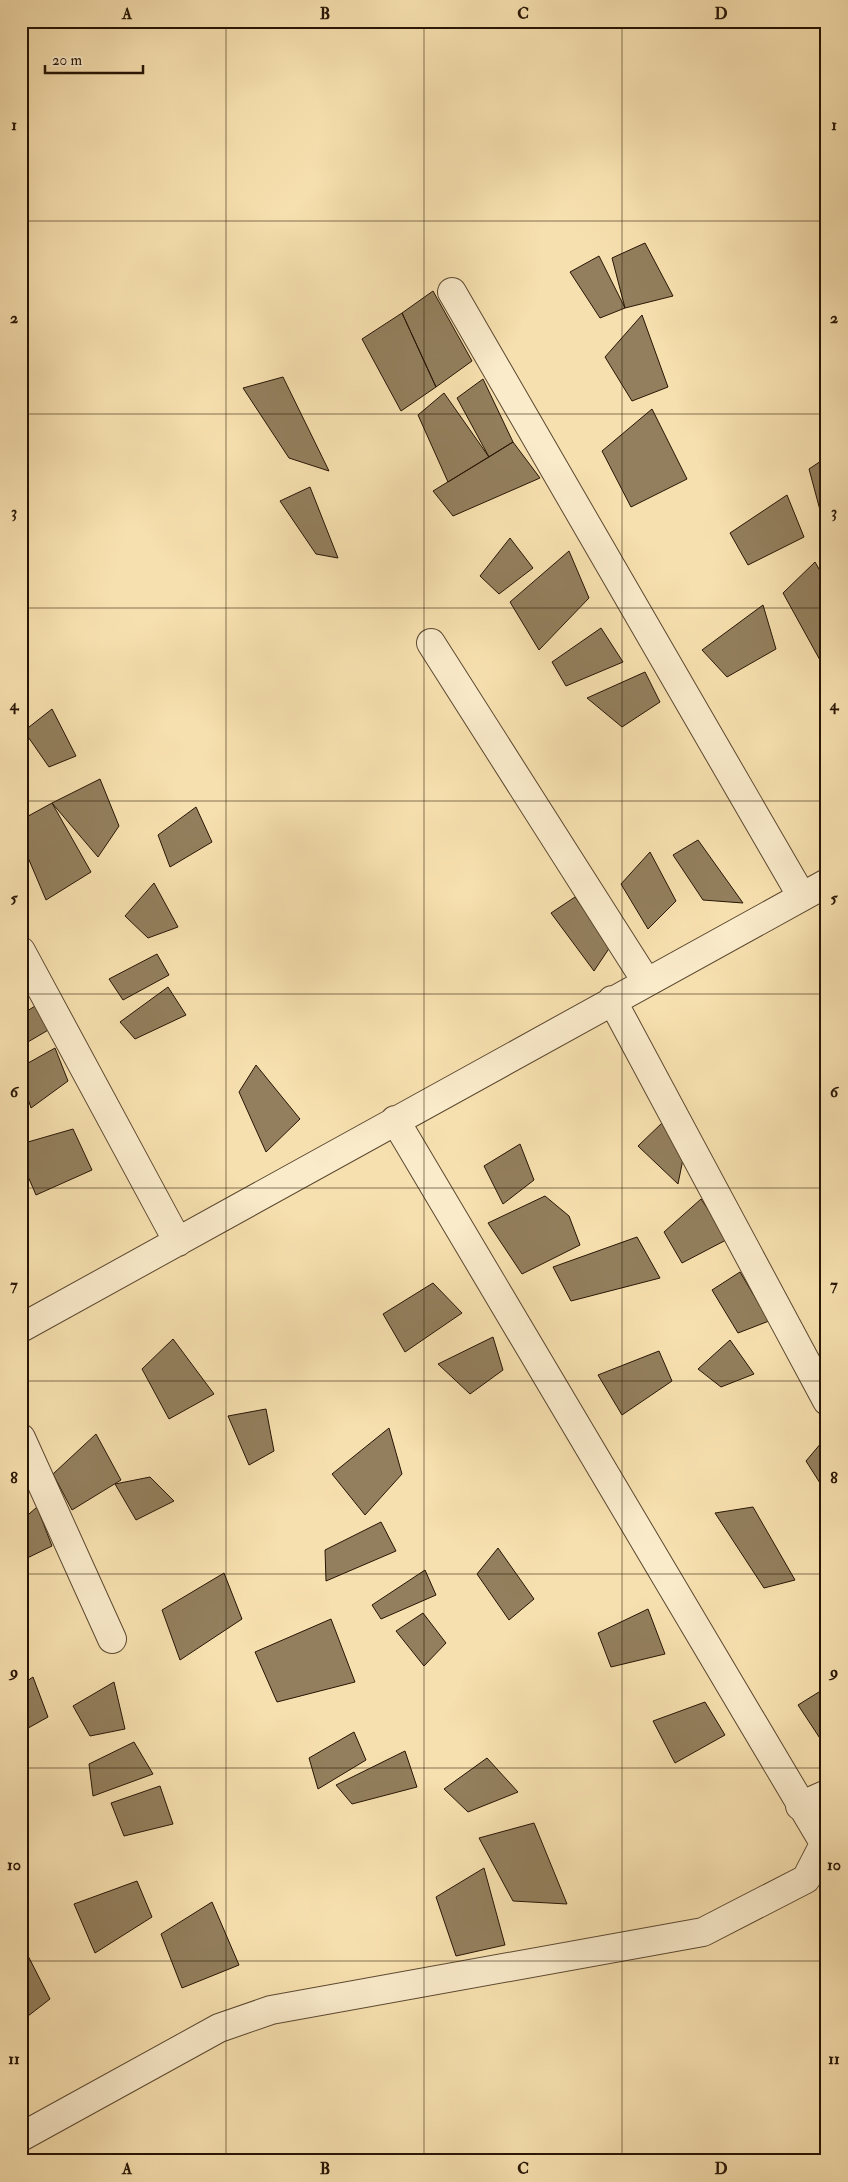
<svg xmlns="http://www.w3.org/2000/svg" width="848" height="2182" font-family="'IM FELL Double Pica',serif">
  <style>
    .building { fill: #937f5d; stroke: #271505 }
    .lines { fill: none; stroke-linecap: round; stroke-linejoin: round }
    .street-casing { stroke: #5b4830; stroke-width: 30 }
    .street { stroke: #faebcb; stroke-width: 28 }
    .grid { fill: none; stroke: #271505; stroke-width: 1; stroke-opacity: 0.55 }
    .neatline { fill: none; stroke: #271505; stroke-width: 2 }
    .grid-label { font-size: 16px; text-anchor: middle; font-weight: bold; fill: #271505 }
  </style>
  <rect width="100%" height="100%" fill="#f7e0af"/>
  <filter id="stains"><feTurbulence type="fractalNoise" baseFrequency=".004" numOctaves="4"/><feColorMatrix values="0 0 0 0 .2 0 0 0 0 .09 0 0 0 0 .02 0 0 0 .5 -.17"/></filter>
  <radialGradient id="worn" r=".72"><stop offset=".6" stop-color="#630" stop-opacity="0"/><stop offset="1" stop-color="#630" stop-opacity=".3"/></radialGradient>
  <path class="building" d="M 827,189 L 827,200 L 822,192 Z
    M 645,243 L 673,296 L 625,308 L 612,258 Z
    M 599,256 L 625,308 L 600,318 L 570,272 Z
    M 433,291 L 472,361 L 436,387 L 402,313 Z
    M 402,313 L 436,387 L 401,411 L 362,339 Z
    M 642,315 L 668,387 L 632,401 L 605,357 Z
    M 283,377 L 329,471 L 289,458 L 243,388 Z
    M 483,379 L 513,442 L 489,457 L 457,398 Z
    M 444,393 L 489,457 L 448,482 L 418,415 Z
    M 652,409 L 687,479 L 631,507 L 602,451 Z
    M 513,442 L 540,478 L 453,516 L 433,491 Z
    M 827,457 L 827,506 L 820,510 L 809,469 Z
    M 310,487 L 338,558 L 316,554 L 280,501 Z
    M 787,495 L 804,537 L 748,565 L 730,533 Z
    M 510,538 L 533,568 L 499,594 L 480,576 Z
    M 569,551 L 589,598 L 539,650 L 510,602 Z
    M 815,562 L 827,583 L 826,671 L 783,593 Z
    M 763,605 L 776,649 L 727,677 L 702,650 Z
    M 601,628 L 623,662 L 566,686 L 552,662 Z
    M 645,672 L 660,702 L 622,727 L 587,698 Z
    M 52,709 L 76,756 L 49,767 L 24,731 Z
    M 100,779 L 119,826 L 98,857 L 52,803 Z
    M 52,803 L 91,872 L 46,900 L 21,841 L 21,820 Z
    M 196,807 L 212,842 L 170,867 L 158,835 Z
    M 698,840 L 743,903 L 703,900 L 673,855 Z
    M 650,852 L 676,901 L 648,929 L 621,884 Z
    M 154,883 L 178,927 L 148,938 L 125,916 Z
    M 575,897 L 610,947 L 594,971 L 551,913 Z
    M 157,954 L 169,975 L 123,1000 L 109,979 Z
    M 21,980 L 27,991 L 21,994 Z
    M 168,987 L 186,1015 L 135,1039 L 120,1022 Z
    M 35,1006 L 50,1029 L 21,1046 L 21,1015 Z
    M 55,1048 L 68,1081 L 31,1108 L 21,1077 L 21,1067 Z
    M 256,1065 L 300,1119 L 266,1152 L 239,1092 Z
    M 662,1123 L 683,1159 L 678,1184 L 638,1146 Z
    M 73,1129 L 92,1170 L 36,1195 L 21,1160 L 21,1144 Z
    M 520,1144 L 534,1180 L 503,1204 L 484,1166 Z
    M 545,1196 L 569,1216 L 580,1245 L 522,1274 L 488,1223 Z
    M 701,1199 L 728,1239 L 682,1263 L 664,1232 Z
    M 637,1237 L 660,1278 L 571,1301 L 553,1267 Z
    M 740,1272 L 769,1321 L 738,1333 L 712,1290 Z
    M 433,1283 L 462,1313 L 405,1352 L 383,1314 Z
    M 493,1337 L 503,1370 L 470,1394 L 438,1364 Z
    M 173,1339 L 214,1394 L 169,1419 L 142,1369 Z
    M 730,1340 L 754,1374 L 721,1387 L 698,1369 Z
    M 659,1351 L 672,1381 L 622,1415 L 598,1375 Z
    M 266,1409 L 274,1451 L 249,1465 L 228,1416 Z
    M 389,1428 L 402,1474 L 365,1515 L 332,1474 Z
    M 96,1434 L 121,1480 L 72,1510 L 53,1474 Z
    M 827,1436 L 827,1494 L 806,1461 Z
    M 150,1477 L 174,1501 L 136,1520 L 115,1484 Z
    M 37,1507 L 52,1546 L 21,1561 L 21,1521 Z
    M 753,1507 L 795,1580 L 764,1588 L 715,1513 Z
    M 381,1522 L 396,1551 L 326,1581 L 325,1550 Z
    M 498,1548 L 534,1599 L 509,1620 L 477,1574 Z
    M 425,1570 L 436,1595 L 381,1619 L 372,1605 Z
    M 224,1573 L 242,1619 L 180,1660 L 162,1610 Z
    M 648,1609 L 665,1654 L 611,1667 L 598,1633 Z
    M 423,1613 L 446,1643 L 424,1666 L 396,1631 Z
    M 331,1619 L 355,1682 L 277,1702 L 255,1652 Z
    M 33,1677 L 48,1717 L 21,1732 L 21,1685 Z
    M 114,1682 L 125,1729 L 90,1736 L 73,1706 Z
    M 827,1687 L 827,1749 L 798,1705 Z
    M 705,1702 L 725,1735 L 675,1763 L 653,1721 Z
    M 354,1732 L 366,1760 L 318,1789 L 309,1758 Z
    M 134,1742 L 153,1774 L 93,1796 L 89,1764 Z
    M 405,1751 L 417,1787 L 352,1804 L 336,1785 Z
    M 487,1758 L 518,1792 L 468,1812 L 444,1789 Z
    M 160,1786 L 173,1824 L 124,1836 L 111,1803 Z
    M 534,1823 L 567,1904 L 513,1901 L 479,1838 Z
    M 484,1868 L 505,1945 L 456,1956 L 436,1897 Z
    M 137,1881 L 152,1917 L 95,1953 L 74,1904 Z
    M 212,1902 L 239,1965 L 182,1988 L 161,1934 Z
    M 21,1942 L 50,1999 L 28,2016 L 21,2003 Z"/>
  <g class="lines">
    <g class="street-casing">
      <path id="street" d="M 452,292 L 801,895
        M 431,643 L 646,981
        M 21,951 L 178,1242
        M 612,1000 L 827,1401
        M 395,1120 L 827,1848
        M 21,1328 L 827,883
        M 21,1438 L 112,1639
        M 800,1806 L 827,1794
        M 21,2137 L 219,2028 L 271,2010 L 703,1932 L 806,1879 L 824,1844"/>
    </g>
    <use href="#street" class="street"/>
  </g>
  <path class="grid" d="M 226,21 L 226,2161M 424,21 L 424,2161M 622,21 L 622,2161M 21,221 L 827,221M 21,414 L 827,414M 21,608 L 827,608M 21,801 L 827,801M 21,994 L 827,994M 21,1188 L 827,1188M 21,1381 L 827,1381M 21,1574 L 827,1574M 21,1768 L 827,1768M 21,1961 L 827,1961"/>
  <rect width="848" height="2182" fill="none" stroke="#f7e0af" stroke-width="55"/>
  <path d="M45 65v8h98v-8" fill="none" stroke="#271505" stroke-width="2.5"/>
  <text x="52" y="65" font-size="15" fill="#271505" stroke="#faebcb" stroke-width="4" paint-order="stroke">20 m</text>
  <rect x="28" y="28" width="792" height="2126" class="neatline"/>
  <g class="grid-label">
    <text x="127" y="19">A</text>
    <text x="325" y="19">B</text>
    <text x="523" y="19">C</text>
    <text x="721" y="19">D</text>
    <text x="14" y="130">1</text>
    <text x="834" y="130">1</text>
    <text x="14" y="323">2</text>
    <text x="834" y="323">2</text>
    <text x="14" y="517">3</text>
    <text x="834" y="517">3</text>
    <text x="14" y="710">4</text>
    <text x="834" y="710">4</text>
    <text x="14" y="903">5</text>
    <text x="834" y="903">5</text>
    <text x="14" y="1097">6</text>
    <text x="834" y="1097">6</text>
    <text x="14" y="1290">7</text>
    <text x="834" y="1290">7</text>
    <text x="14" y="1483">8</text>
    <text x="834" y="1483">8</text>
    <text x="14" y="1677">9</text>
    <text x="834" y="1677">9</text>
    <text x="14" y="1870">10</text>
    <text x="834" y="1870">10</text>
    <text x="14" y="2064">11</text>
    <text x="834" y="2064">11</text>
    <text x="127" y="2174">A</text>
    <text x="325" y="2174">B</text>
    <text x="523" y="2174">C</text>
    <text x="721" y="2174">D</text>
  </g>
  <rect width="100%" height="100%" filter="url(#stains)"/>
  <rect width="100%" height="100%" fill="url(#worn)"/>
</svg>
